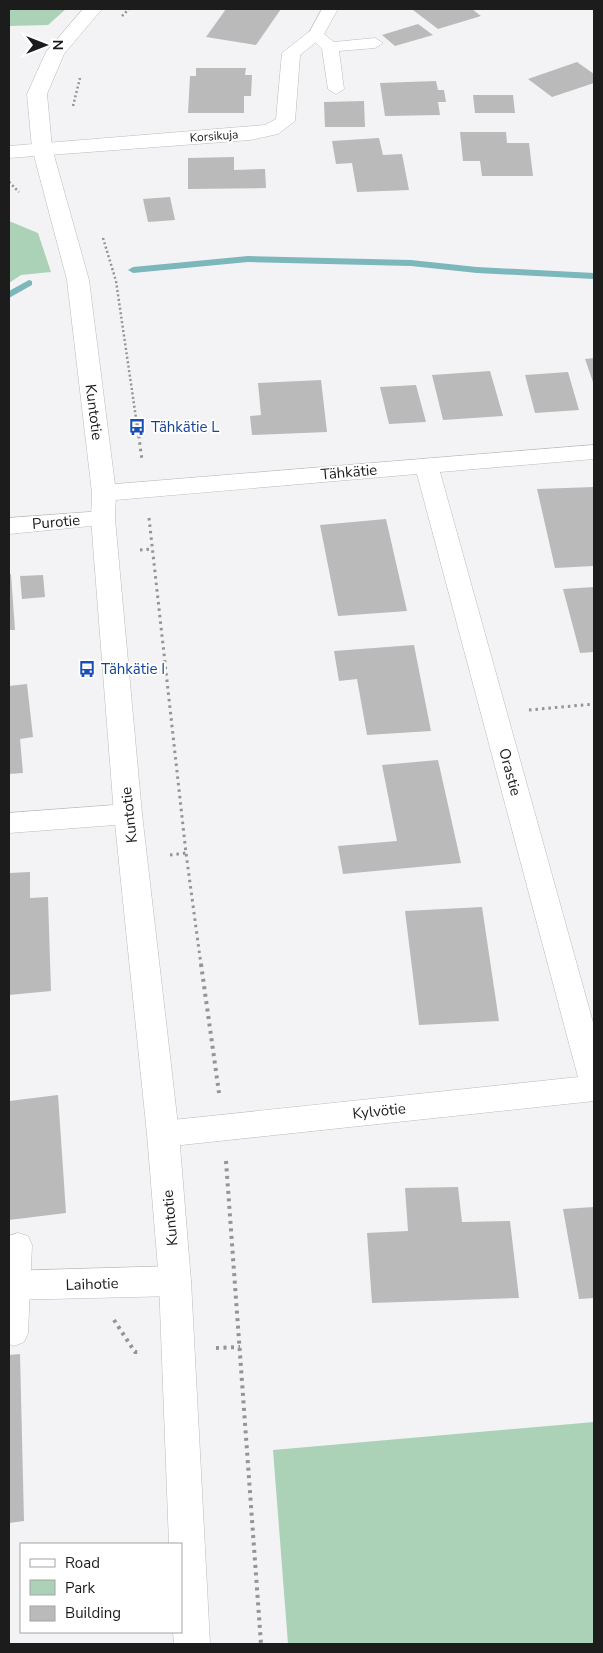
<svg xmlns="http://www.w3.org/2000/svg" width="603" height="1653" font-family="'Nunito Sans',sans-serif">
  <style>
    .green { fill: #abd2b7 }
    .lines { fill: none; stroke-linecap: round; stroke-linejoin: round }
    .stream { fill: #7cb7bc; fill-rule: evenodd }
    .building { fill: #bababb }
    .lane-casing { stroke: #bbbbbc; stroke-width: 1 }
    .street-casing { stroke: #bbbbbc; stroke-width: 1 }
    .secondary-casing { stroke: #bbbbbc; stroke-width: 1 }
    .path-far2 { stroke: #949495; stroke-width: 2.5; stroke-dasharray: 2 2.5; stroke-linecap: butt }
    .path-far1 { stroke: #949495; stroke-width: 3; stroke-dasharray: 2.5 4; stroke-linecap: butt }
    .path { stroke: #949495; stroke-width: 4; stroke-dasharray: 3 4.5; stroke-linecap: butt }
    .lane { fill: #fff; fill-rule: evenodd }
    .street { fill: #fff; fill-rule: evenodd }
    .secondary { fill: #fff; fill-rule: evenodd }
    .labels { text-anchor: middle; stroke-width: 4; stroke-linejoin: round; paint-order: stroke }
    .far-street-label { font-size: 12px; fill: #1c1c1c; stroke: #fff }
    .street-label { font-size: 15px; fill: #1c1c1c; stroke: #fff }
    .transit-label { font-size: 15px; fill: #164399; stroke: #fff; text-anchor: start }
  </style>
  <rect width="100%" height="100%" fill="#f3f3f5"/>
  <path class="green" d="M 9,9 L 66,9 L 48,25 L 9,26 Z
    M 9,221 L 38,233 L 51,272 L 21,275 L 9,283 Z
    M 594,1422 L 594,1644 L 288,1644 L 273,1450 Z"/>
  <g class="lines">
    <path class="stream" d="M 248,256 L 411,260 L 477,267 L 594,273 L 594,279 L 477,273 L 411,266 L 248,262 L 133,273 L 128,270 L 133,267 Z
      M 29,280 L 32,281 L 32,285 L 9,298 L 9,291 Z"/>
  </g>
  <path class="building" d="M 226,9 L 281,9 L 256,45 L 206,37 Z
    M 472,9 L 481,16 L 438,29 L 413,10 Z
    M 418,24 L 433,35 L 395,46 L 382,35 Z
    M 577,62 L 594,74 L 594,83 L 552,97 L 528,79 Z
    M 196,68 L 246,68 L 245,75 L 252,75 L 251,96 L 244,96 L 244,113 L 188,113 L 190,76 L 196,76 Z
    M 436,81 L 438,90 L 444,90 L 446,102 L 438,102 L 440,115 L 385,116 L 380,83 Z
    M 473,95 L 513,95 L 515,113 L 475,113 Z
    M 364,101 L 365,127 L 325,127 L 324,102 Z
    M 460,132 L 506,132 L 507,143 L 529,143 L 533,176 L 482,176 L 480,161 L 463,161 Z
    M 379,138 L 383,155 L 402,154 L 409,190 L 357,192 L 352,163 L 336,164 L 332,141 Z
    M 234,157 L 234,170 L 265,169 L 266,188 L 188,189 L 188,158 Z
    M 170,197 L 175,220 L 148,222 L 143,199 Z
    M 594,358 L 594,385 L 585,359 Z
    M 490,371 L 503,416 L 443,420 L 432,375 Z
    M 568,372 L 579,410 L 535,413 L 525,375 Z
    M 321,380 L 327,432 L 252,435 L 250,416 L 261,415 L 258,383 Z
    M 416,385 L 426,422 L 389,424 L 380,387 Z
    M 594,487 L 594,566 L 555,568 L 537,489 Z
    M 386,519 L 407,611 L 338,616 L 320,525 Z
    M 9,574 L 11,574 L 15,630 L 9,630 Z
    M 43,575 L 45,597 L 22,599 L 20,576 Z
    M 594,587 L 594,652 L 580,653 L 563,589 Z
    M 414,645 L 431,731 L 367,735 L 357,679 L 339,681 L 334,651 Z
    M 27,684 L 33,737 L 20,739 L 23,773 L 9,774 L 9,686 Z
    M 438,760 L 461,863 L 343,874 L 338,846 L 397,841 L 382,765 Z
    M 30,872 L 30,898 L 48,897 L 51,991 L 9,995 L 9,873 Z
    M 482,907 L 499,1021 L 419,1025 L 405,911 Z
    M 58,1095 L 66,1213 L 9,1220 L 9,1101 Z
    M 458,1187 L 462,1222 L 510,1221 L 519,1298 L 372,1303 L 367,1233 L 408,1231 L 405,1188 Z
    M 594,1207 L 594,1298 L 579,1299 L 563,1209 Z
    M 20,1354 L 24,1521 L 9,1523 L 9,1355 Z"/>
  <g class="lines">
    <g class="lane-casing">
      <path id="lane" d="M 322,9 L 338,9 L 324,34 L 334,42 L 375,38 L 383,43 L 375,48 L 339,51 L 344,89 L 336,94 L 328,89 L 322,49 L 308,35 Z
        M 18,1233 L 28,1236 L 32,1245 L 28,1333 L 24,1342 L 14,1346 L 9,1344 L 9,1236 Z"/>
    </g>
    <g class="street-casing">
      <path id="street" d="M 316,30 L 322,31 L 325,35 L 300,55 L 295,121 L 278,134 L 250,140 L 9,158 L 9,146 L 265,125 L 276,119 L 282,53 L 310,31 Z
        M 594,445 L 594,459 L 440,472 L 594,1026 L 594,1101 L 163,1147 L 152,1143 L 147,1134 L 152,1125 L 163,1121 L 578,1077 L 417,474 L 104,501 L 96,498 L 92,493 L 96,488 L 104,485 Z
        M 103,511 L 111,514 L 115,519 L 111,524 L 9,534 L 9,518 Z
        M 128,804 L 138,807 L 142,814 L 138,821 L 128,824 L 9,833 L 9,813 Z
        M 175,1266 L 187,1271 L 191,1281 L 187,1291 L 175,1296 L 9,1300 L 9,1271 Z"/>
    </g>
    <g class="secondary-casing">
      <path id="secondary" d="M 83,9 L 102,9 L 64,54 L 47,94 L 52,148 L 89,280 L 116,493 L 115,519 L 142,814 L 179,1134 L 191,1281 L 210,1644 L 174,1644 L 173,1632 L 181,1632 L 181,1544 L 169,1544 L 159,1281 L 147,1134 L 114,814 L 91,519 L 92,493 L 67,280 L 32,148 L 27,94 L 46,52 Z"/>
    </g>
    <path class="path-far2" d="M 122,16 L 129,9
      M 73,106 L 80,78
      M 9,182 L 19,192
      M 103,238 L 116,281 L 137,425"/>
    <path class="path-far1" d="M 137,423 L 142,460
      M 149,518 L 186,853 L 201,965
      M 140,550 L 152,549
      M 529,710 L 594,704
      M 170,855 L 186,853"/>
    <path class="path" d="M 201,964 L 219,1093
      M 226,1161 L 261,1644
      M 114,1320 L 135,1352 L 140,1352
      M 216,1348 L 240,1347"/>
    <use href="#lane" class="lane"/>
    <use href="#street" class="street"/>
    <use href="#secondary" class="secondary"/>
  </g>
  <defs>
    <g id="bus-bare" transform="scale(1.35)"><path d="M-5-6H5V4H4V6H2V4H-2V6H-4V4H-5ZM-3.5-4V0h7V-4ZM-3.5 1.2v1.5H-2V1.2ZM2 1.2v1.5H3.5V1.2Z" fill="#1a4fb4" stroke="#fff" stroke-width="2.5" paint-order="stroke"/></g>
  </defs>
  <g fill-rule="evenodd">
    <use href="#bus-bare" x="137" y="427"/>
    <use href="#bus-bare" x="87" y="669"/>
  </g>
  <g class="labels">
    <g class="far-street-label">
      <text transform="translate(214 136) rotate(-4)" y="4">Korsikuja</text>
    </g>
    <g class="street-label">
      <text transform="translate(94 412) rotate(83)" y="5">Kuntotie</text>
      <text transform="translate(349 472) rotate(-5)" y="5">Tähkätie</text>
      <text transform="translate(56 522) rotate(-5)" y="5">Purotie</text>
      <text transform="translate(510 772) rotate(75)" y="5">Orastie</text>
      <text transform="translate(129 815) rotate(-96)" y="5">Kuntotie</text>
      <text transform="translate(379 1111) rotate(-6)" y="5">Kylvötie</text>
      <text transform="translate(170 1218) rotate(-95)" y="5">Kuntotie</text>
      <text transform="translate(92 1284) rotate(-2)" y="5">Laihotie</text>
    </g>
    <g class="transit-label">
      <text x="151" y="432">Tähkätie L</text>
      <text x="101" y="674">Tähkätie I</text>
    </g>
  </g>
  <rect width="603" height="1653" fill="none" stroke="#1c1c1c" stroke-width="20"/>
  <rect x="20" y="1543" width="162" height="90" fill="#ffffff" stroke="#a4a4a4"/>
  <rect x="30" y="1559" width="25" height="8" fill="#ffffff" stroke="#a4a4a4"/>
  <text x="65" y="1568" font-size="15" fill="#1c1c1c">Road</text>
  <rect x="30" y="1580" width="25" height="15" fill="#abd2b7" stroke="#a4a4a4"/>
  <text x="65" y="1593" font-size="15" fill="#1c1c1c">Park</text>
  <rect x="30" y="1606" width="25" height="15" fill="#bababb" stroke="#a4a4a4"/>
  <text x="65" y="1618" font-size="15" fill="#1c1c1c">Building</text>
  <g transform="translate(45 45) rotate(90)" stroke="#ffffff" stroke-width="4" paint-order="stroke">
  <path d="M0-4L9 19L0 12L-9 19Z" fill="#1c1c1c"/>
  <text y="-8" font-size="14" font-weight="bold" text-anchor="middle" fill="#1c1c1c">N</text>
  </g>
</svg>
